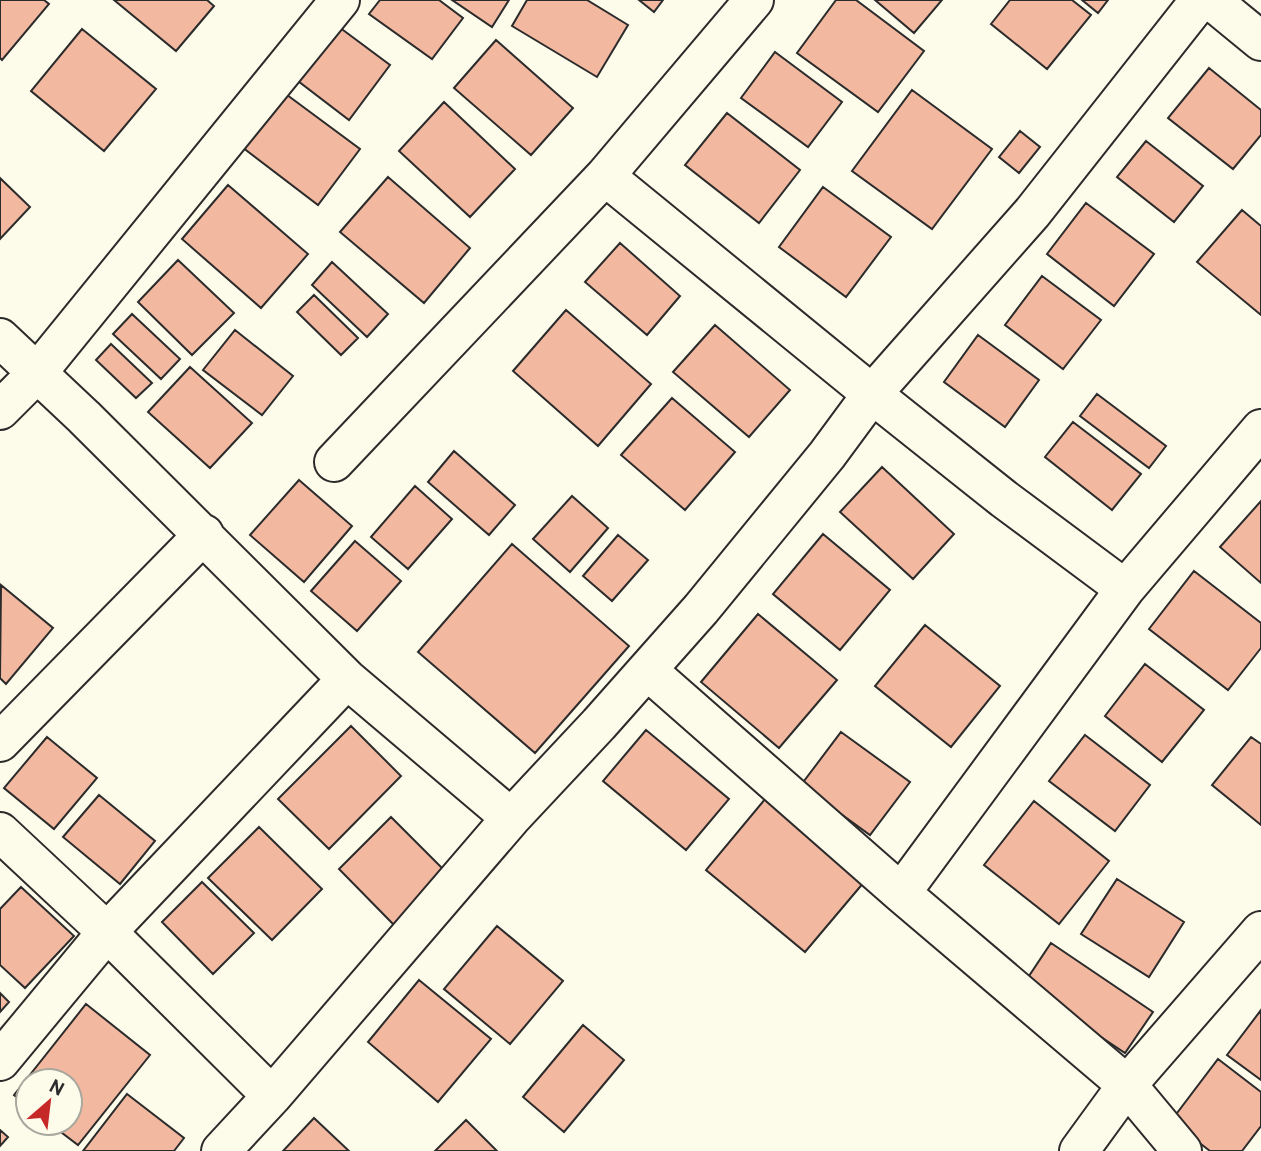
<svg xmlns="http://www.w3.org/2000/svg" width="1261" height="1151" font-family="Overpass,sans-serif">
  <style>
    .building { fill: #f2b8a0; stroke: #2b2b2b; stroke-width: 2 }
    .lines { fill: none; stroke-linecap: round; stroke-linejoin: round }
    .minor-casing { stroke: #2b2b2b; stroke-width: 42 }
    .minor { stroke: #fdfbea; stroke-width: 38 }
  </style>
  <rect width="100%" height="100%" fill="#fdfbea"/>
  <path class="building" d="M 0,0 L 44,0 L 49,4 L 2,60 L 0,58 Z
    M 114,0 L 207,0 L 214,6 L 176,51 Z
    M 380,0 L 439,0 L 463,18 L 432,59 L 369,14 Z
    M 452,0 L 509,0 L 492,27 Z
    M 527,0 L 587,0 L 628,25 L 597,77 L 512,26 Z
    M 639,0 L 663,0 L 654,12 Z
    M 836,0 L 856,0 L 924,51 L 878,112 L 797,53 Z
    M 875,0 L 942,0 L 914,33 Z
    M 1010,0 L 1072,0 L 1091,15 L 1047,69 L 991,24 Z
    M 1082,0 L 1108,0 L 1098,13 Z
    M 339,27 L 390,65 L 349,120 L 298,81 Z
    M 82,29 L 156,89 L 104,151 L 31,91 Z
    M 496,40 L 573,108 L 531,155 L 454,88 Z
    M 775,52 L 842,102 L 808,147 L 741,98 Z
    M 1209,68 L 1261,110 L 1261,135 L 1233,169 L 1168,118 Z
    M 279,89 L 360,149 L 318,205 L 238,144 Z
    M 912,90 L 992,149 L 932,229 L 852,171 Z
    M 444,102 L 515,169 L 470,217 L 399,151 Z
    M 727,113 L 800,170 L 759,223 L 685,165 Z
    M 1020,131 L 1040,147 L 1019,173 L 999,157 Z
    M 1146,141 L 1203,186 L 1174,222 L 1117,177 Z
    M 388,177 L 470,248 L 424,303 L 340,232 Z
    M 0,178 L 30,207 L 0,239 Z
    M 228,185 L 308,254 L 261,308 L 182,239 Z
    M 823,187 L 891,237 L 846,297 L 779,247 Z
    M 1086,203 L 1154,254 L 1114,306 L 1047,254 Z
    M 1242,210 L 1261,226 L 1261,315 L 1197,262 Z
    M 620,243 L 680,296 L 647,335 L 585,282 Z
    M 178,260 L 234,313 L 192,355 L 138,302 Z
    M 332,262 L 388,314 L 367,337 L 312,285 Z
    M 1042,276 L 1101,320 L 1063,369 L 1005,325 Z
    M 314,295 L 358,338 L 341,355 L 297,312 Z
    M 566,310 L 651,384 L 598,446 L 513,371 Z
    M 132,314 L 180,359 L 161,379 L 113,334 Z
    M 715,325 L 790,390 L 749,437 L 673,372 Z
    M 235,330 L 293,376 L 262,415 L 203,370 Z
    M 978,335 L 1039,380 L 1005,427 L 944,382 Z
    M 111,344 L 152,383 L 136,398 L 96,360 Z
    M 190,367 L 252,423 L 210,468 L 148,412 Z
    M 1097,394 L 1166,446 L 1149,468 L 1080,416 Z
    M 672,398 L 735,452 L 685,510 L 621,455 Z
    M 1073,422 L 1141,474 L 1112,510 L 1045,457 Z
    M 454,451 L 515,505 L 489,535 L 428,482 Z
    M 882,467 L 954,534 L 913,579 L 840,512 Z
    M 299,480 L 352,526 L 304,582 L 250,535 Z
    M 415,486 L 452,519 L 408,569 L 371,537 Z
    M 572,496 L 608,528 L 570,572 L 533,539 Z
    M 1261,501 L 1261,583 L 1220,547 Z
    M 823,534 L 890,590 L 840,650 L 773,594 Z
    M 618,535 L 648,560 L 612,601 L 583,576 Z
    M 355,541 L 401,581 L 357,631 L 311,591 Z
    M 512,544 L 629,646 L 535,753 L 418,652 Z
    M 1194,571 L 1261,623 L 1261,648 L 1228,690 L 1149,629 Z
    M 1,585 L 53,628 L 6,684 L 0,678 Z
    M 758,614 L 837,680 L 779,748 L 701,682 Z
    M 925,625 L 1000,686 L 951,747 L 875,686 Z
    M 1145,664 L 1204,710 L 1162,762 L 1105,716 Z
    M 351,726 L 401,776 L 329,849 L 278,799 Z
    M 646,730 L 729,799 L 686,850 L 603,781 Z
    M 841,732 L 910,782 L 870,835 L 801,785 Z
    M 1085,735 L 1150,785 L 1115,831 L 1049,781 Z
    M 47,737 L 97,778 L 54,829 L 4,788 Z
    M 1251,737 L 1261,744 L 1261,825 L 1212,785 Z
    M 771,792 L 870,875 L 805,952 L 706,870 Z
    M 99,795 L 155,841 L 120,884 L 63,837 Z
    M 1034,801 L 1109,861 L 1059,924 L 984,865 Z
    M 391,817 L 446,872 L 394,925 L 339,869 Z
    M 259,827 L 322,889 L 272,940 L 208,878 Z
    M 1117,879 L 1184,922 L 1149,977 L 1081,934 Z
    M 202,882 L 254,933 L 213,974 L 162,922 Z
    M 21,887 L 74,936 L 25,988 L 0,965 L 0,909 Z
    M 497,926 L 563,981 L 510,1044 L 444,989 Z
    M 1051,943 L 1153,1012 L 1125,1053 L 1023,985 Z
    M 419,980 L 491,1039 L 438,1102 L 368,1042 Z
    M 0,993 L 9,1002 L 0,1012 Z
    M 86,1004 L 150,1055 L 78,1145 L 49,1123 L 70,1123 L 70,1081 L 28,1081 L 28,1106 L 14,1095 Z
    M 1261,1010 L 1261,1080 L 1227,1055 Z
    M 583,1025 L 624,1060 L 564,1132 L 523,1097 Z
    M 1218,1059 L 1261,1092 L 1261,1126 L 1242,1151 L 1210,1151 L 1171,1121 Z
    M 127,1094 L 184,1138 L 174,1151 L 83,1151 Z
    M 314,1118 L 349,1151 L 283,1151 Z
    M 466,1120 L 497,1151 L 435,1151 Z
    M 0,1130 L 8,1137 L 0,1146 Z"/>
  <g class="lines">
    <g class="minor-casing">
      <path id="minor" d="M 1211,0 L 1261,41
        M 605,176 L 872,394 L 1004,499 L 1125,589 L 1261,429
        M 0,338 L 84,417 L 347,679 L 511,818 L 599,724 L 701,609 L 827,455 L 872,394 L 1032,213 L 1200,0
        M 0,410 L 37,373 L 340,0
        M 334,462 L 605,176 L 754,0
        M 647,670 L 901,893 L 1127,1085 L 1261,931
        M 0,742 L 204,534
        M 0,832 L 107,932 L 272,1096 L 221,1151
        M 901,893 L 1125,589
        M 0,1061 L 107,932 L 347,679
        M 272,1096 L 511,818
        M 1079,1151 L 1127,1085 L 1182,1151"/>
    </g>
    <use href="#minor" class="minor"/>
  </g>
  <g transform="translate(49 1102) rotate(28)"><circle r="33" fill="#fdfbea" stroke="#a9a89e" stroke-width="2"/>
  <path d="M0-5L12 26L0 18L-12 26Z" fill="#c62828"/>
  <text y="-10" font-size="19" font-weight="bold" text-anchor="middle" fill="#2b2b2b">N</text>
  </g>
</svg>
